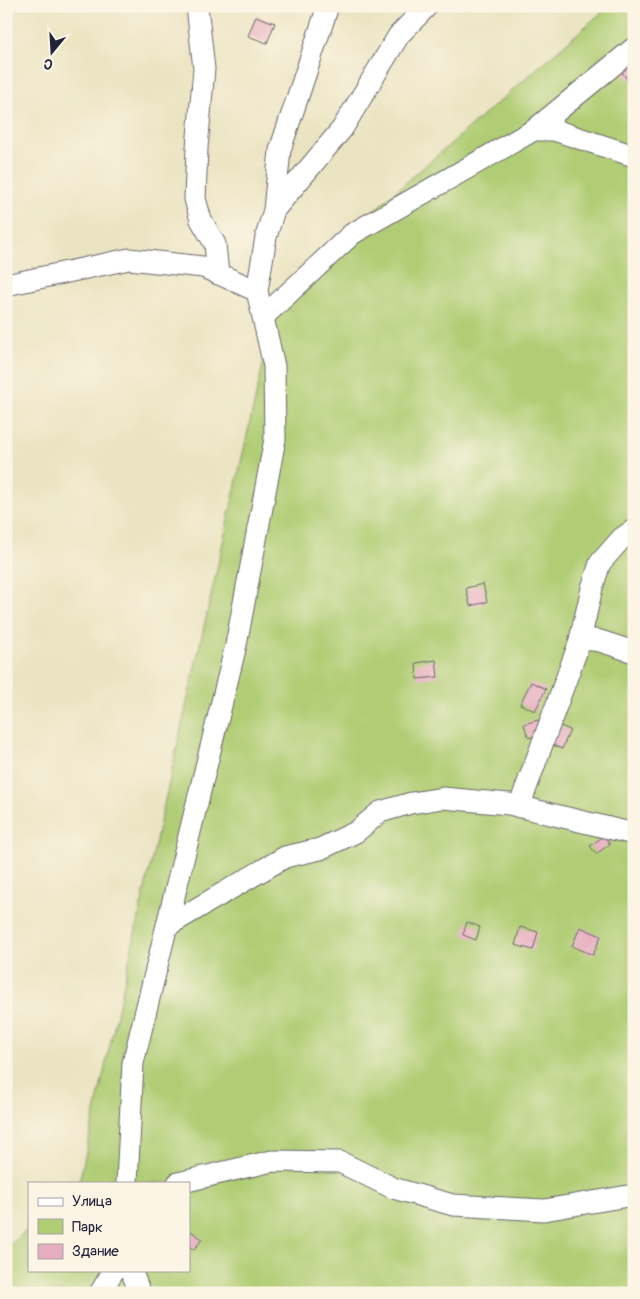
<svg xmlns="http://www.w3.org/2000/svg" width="640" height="1299" font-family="Pangolin,sans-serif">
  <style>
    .green { fill: #b0cd74; stroke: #697858 }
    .building { fill: #e7aec1 }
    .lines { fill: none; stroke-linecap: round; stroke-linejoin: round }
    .minor-casing { stroke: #68666a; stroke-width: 23 }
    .minor { stroke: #fff; stroke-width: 21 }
  </style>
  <rect width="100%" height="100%" fill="#fcf5e5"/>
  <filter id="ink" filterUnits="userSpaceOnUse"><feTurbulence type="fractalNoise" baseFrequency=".02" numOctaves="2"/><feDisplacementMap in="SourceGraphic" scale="10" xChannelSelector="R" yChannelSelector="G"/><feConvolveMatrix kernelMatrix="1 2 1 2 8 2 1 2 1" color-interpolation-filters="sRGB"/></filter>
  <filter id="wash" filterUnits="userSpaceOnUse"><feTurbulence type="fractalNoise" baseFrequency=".0096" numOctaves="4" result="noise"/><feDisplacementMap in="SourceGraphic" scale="20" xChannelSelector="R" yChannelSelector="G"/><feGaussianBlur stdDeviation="1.12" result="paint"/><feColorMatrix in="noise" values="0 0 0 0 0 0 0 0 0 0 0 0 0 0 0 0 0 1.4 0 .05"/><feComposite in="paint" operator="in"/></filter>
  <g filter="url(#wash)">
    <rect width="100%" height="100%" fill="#ebe4c2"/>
    <path class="green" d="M 609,6 L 634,6 L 634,1293 L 6,1293 L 6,1248 L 29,1228 L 29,1270 L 189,1270 L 189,1183 L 79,1183 L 279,293 Z"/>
    <g id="blocks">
      <path class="building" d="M 256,16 L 275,23 L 267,43 L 248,36 Z
        M 634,59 L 634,76 L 628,80 L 618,67 Z
        M 483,584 L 487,602 L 470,606 L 466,588 Z
        M 436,660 L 438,677 L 417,679 L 416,663 Z
        M 531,682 L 546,689 L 535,711 L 520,704 Z
        M 538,720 L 542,734 L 528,738 L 524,724 Z
        M 556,724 L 570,730 L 562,749 L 548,743 Z
        M 604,836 L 610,844 L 596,854 L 590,846 Z
        M 467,922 L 480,927 L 476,940 L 463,935 Z
        M 520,927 L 538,932 L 533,950 L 515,945 Z
        M 580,927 L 601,936 L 593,955 L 572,946 Z
        M 189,1230 L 202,1239 L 194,1250 L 189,1246 Z"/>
    </g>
  </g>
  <g filter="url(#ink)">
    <use href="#blocks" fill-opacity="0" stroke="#68666a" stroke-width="1"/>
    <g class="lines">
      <g class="minor-casing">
        <path id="minor" d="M 197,6 L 204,69 L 197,148 L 195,199 L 201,220 L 215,244 L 218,274
          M 534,130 L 554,130 L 634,156
          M 274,210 L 342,129 L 399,35 L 427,6
          M 6,285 L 129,259 L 203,267 L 257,291 L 274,366 L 275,439 L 236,645 L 133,1063 L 127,1183
          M 257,291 L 266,237 L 274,210 L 280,150 L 328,6
          M 263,317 L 352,234 L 534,130 L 634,48
          M 579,644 L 586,639 L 600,641 L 634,652
          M 519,807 L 579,644 L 592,588 L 600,563 L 622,538 L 634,530
          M 167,926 L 285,857 L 320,849 L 356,832 L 380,812 L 411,803 L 443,798 L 509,804 L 634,834
          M 178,1183 L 272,1161 L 340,1162 L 393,1188 L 453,1205 L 544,1210 L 634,1195
          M 131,1270 L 140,1293
          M 100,1293 L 114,1270"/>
      </g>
      <use href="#minor" class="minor"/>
    </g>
  </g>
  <rect width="640" height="1299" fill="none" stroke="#fcf5e5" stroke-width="25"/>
  <rect x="28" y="1182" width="162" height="90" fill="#fcf5e5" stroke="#a5a1a1"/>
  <rect x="38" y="1198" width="25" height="8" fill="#ffffff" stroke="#a5a1a1"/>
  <text x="72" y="1206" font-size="15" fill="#22223b">Улица</text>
  <rect x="38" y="1219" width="25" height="15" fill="#b0cd74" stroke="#a5a1a1"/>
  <text x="72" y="1232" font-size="15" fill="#22223b">Парк</text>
  <rect x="38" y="1244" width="25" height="15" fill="#e7aec1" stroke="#a5a1a1"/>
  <text x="72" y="1256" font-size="15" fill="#22223b">Здание</text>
  <g transform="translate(52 52) rotate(198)" stroke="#fcf5e5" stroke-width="4" paint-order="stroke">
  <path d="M0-4L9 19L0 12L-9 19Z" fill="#22223b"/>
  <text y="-8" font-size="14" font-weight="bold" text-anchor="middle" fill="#22223b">С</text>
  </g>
</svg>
